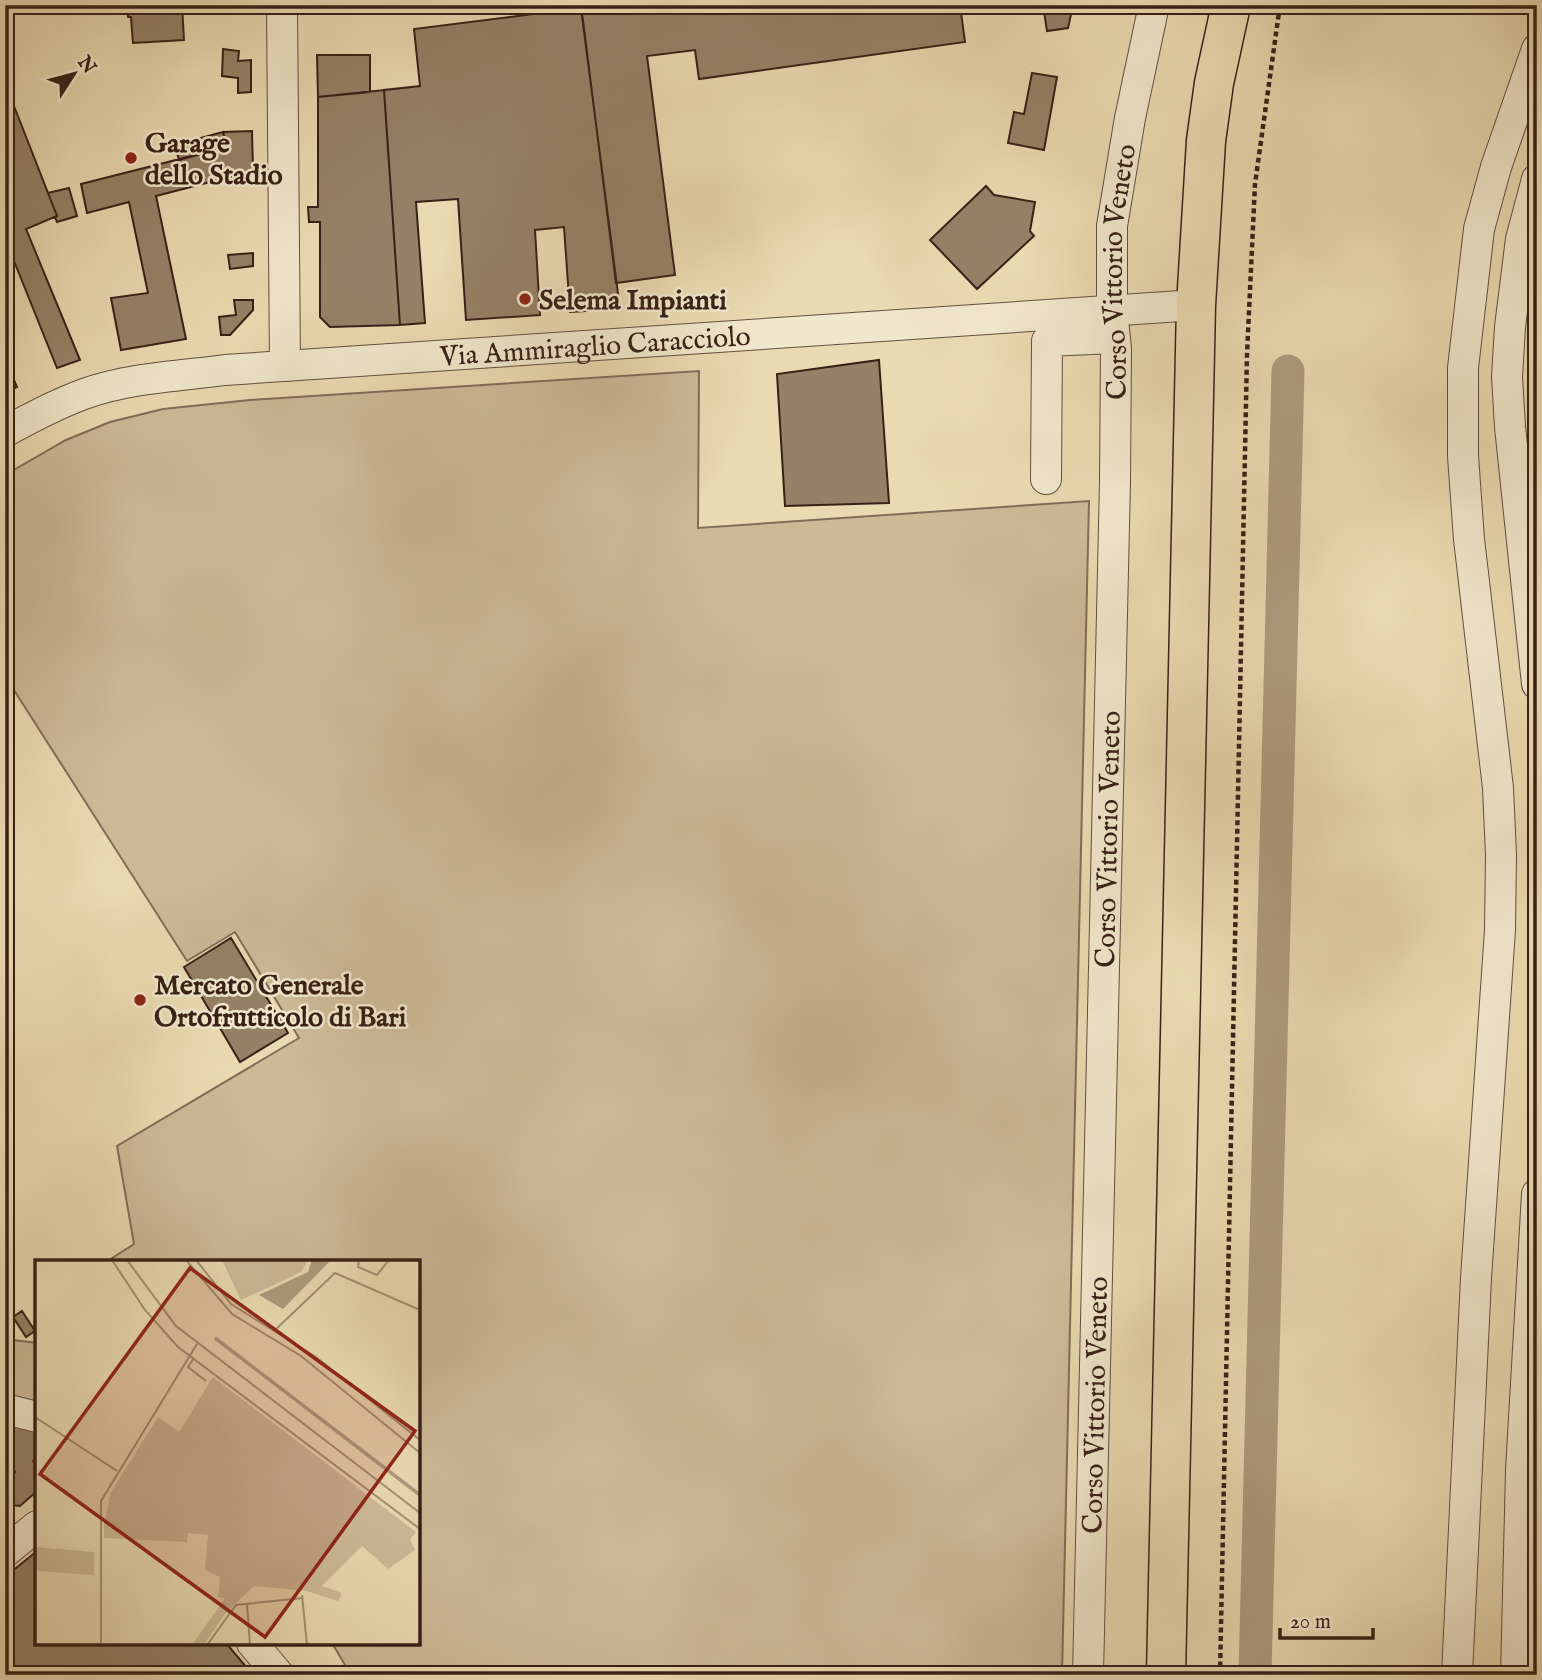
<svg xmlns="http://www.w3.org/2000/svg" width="1542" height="1680" font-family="'IM FELL English',serif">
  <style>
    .green { fill: #ccba97; stroke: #826d57; stroke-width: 2 }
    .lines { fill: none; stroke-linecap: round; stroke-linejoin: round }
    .canal { stroke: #ad9b7d; stroke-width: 33 }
    .building { fill: #958167; stroke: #382017; stroke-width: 2 }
    .minor-casing { stroke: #644e3e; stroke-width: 32 }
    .major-casing { stroke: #382017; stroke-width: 41 }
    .path { stroke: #382017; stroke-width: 4.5; stroke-dasharray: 5 3.5; stroke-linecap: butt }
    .minor { stroke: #f1e7cc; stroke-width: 30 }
    .major { stroke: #eadab1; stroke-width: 38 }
    .poi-dot { fill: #8f2418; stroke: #f1e7cc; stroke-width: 2.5 }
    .labels { text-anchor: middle; stroke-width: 5; stroke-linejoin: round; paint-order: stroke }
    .poi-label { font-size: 28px; font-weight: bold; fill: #382017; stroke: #f1e7cc; text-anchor: start }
    .street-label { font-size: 28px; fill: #382017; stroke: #f1e7cc }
    .inset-river { fill: none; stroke: #ad9b7d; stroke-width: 3.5 }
    .inset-road { fill: none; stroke: #a39073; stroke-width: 2 }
    .view { fill: #8f2418; fill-opacity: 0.15; stroke: #8f2418; stroke-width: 3.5 }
    .inset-edge { fill: none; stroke: #382017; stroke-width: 3.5 }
  </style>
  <rect width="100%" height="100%" fill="#eadab1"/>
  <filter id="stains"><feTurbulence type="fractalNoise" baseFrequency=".00286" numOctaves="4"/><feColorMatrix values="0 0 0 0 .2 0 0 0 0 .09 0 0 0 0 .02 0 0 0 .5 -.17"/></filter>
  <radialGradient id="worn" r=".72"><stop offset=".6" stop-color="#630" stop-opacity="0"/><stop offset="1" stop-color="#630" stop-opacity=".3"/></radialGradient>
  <path class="green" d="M 699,371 L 698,528 L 1089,501 L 1062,1675 L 351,1675 L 332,1643 L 418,1643 L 418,1262 L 106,1262 L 134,1244 L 117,1146 L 299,1038 L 235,932 L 187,961 L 5,676 L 5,475 L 66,440 L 110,422 L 163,409 L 250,400 Z
    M 5,1339 L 37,1343 L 37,1405 L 5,1402 Z"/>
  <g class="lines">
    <path class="canal" d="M 1255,1675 L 1288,371"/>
  </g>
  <path class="building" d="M 127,5 L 182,5 L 184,40 L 133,43 L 131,17 L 128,17 Z
    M 581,5 L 960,5 L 965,42 L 699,79 L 695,50 L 647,56 L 675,275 L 616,283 Z
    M 1043,5 L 1073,5 L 1068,28 L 1047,31 Z
    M 581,8 L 620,309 L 570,312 L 564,227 L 535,230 L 540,315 L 466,320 L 458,199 L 416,202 L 425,323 L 400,325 L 384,90 L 420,86 L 414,29 Z
    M 223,49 L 239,51 L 238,61 L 251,60 L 251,92 L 238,93 L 238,78 L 222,76 Z
    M 317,55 L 370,55 L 370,92 L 318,97 Z
    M 1032,73 L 1057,77 L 1044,150 L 1008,143 L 1014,112 L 1024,114 Z
    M 384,90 L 400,325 L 330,327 L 320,317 L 320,222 L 309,222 L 308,207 L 318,207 L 318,97 Z
    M 14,106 L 57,216 L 26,229 L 80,360 L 57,368 L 14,261 L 5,265 L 5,110 Z
    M 252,131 L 253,171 L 156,196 L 186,339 L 121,350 L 111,298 L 148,293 L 129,202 L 87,213 L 81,184 L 227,147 L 223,132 Z
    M 223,132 L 227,147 L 179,160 L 175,145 Z
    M 986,186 L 994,195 L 1035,202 L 1030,231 L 1034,236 L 977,289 L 930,240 Z
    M 69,188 L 77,216 L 57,222 L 55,217 L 57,216 L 48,193 Z
    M 253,253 L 253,266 L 230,269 L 228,255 Z
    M 234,300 L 253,300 L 253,310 L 230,335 L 221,335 L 219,317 L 236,315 Z
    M 5,351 L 11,365 L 8,366 L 17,387 L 5,393 Z
    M 879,360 L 889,503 L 785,506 L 777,374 Z
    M 231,938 L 288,1033 L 240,1062 L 184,967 Z
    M 22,1311 L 35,1331 L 26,1337 L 13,1317 Z
    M 5,1422 L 37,1424 L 37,1458 L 33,1461 L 37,1465 L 37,1491 L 20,1506 L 12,1505 L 5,1511 L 5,1480 L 15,1472 L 5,1461 Z
    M 37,1551 L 37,1643 L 226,1643 L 253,1675 L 5,1675 L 5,1577 Z"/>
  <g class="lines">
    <g class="minor-casing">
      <g id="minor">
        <path d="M 282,5 L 285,366"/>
        <path d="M 1537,179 L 1521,239 L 1510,327 L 1507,377 L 1510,427 L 1537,684"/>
        <path id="s1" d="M 5,432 C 30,418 57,404 84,394 C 128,378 179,376 225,370 L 1196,305"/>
        <path d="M 1046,479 L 1047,341 L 1114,338"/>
        <path d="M 5,1409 L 37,1417"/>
        <path d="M 5,1552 L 37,1526"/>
        <path d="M 252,1643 L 279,1675"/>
        <path id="s2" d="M 1088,1675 L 1115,481 L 1116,348 L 1112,311 L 1112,226 L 1130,118 L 1154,5"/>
        <path d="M 1457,1675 L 1476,1278 L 1500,930 L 1501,855 L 1498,788 L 1469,539 L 1463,456 L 1463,368 L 1479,229 L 1496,167 L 1537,49"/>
        <path d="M 1516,1675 L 1521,1470 L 1537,1194"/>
      </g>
    </g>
    <g class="major-casing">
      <path id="major" d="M 1166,1675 L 1196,305 L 1206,141 L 1214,83 L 1231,5"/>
    </g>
    <path class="path" d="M 1220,1675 L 1247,354 L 1255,184 L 1280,5"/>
    <use href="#minor" class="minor"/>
    <use href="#major" class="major"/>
  </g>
  <g class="poi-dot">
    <circle cx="131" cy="158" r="7"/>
    <circle cx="525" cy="299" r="7"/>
    <circle cx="140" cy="1000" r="7"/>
  </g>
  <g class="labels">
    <g class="poi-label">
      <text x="145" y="152">Garage<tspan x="145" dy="32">dello Stadio</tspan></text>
      <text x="539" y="309">Selema Impianti</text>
      <text x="154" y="994">Mercato Generale<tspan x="154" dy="32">Ortofrutticolo di Bari</tspan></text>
    </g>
    <g class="street-label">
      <text dy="10" stroke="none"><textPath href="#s2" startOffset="1404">Corso Vittorio Veneto</textPath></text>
      <text dy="10" stroke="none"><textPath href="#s1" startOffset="602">Via Ammiraglio Caracciolo</textPath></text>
      <text dy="10" stroke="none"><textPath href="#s2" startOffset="836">Corso Vittorio Veneto</textPath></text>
      <text dy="10" stroke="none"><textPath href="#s2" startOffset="270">Corso Vittorio Veneto</textPath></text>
    </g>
  </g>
  <g transform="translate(35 1260)">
    <rect width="385" height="385" fill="#eadab1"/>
    <path d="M 187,0 L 273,0 L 266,12 L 206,40 ZM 178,117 L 381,272 L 375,279 L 380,290 L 353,309 L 327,286 L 287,326 L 307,333 L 303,341 L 272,331 L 219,326 L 189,355 L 169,385 L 157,385 L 190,338 L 183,337 L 185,317 L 170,310 L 173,275 L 153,273 L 152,282 L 69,278 L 69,264 L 76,232 L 123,157 L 144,172 ZM 0,287 L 59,292 L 59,315 L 0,311 Z" fill="#ccba97"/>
    <path d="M 277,0 L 296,0 L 248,49 L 224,35 L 273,12 Z" fill="#ad9b7d"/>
    <path class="inset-river" d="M 180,78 L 385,235"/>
    <path class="inset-road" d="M 77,0 L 110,50 L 143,87 L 385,269M 92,0 L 141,66 L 385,253M 151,0 L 197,54 L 266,96 L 385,193M 161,0 L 196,44 L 281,97 L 385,180M 324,0 L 323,7 L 342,15 L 354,0M 239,71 L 300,13 L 385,50M 159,98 L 153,107 L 171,121M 0,157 L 82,211M 267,335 L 272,385M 212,344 L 215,385M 66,385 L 66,241 L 162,84M 172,385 L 201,345 L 268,338"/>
    <path class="view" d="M 155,8 L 380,171 L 230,377 L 5,214 Z"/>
    <rect width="385" height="385" class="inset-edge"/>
  </g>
  <rect width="1542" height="1680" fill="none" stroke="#eadab1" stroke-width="28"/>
  <rect x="7" y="7" width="1528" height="1666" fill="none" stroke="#382017" stroke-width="3.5"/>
  <rect x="14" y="14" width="1514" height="1652" fill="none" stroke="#382017" stroke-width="2"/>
  <g transform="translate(74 74) rotate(54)" stroke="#f1e7cc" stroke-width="5" paint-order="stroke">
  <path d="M0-5L12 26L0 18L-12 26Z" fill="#382017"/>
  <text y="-10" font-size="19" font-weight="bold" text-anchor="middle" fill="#382017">N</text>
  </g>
  <path d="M1280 1628v10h93v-10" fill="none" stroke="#382017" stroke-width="3.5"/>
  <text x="1290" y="1628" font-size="21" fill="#382017" stroke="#f1e7cc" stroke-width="5" paint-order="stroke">20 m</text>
  <rect width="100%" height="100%" filter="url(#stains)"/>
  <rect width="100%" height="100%" fill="url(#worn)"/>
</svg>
